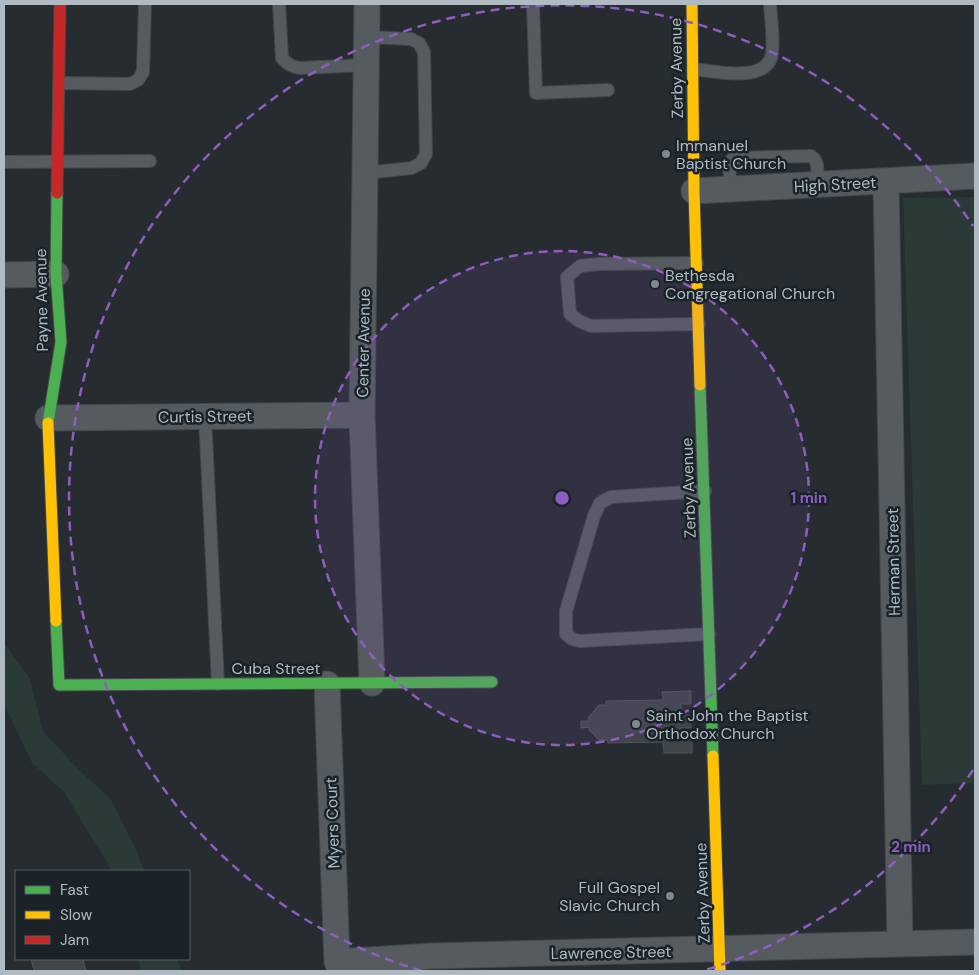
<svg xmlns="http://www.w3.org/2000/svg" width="979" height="975" font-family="'DM Sans',sans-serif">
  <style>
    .green { fill: #293a37 }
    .building { fill: #3f4548; stroke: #4e5458 }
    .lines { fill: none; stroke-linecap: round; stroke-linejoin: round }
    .lane-casing { stroke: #44484b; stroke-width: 14 }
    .street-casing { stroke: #44484b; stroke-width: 27 }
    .fast-casing { stroke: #44484b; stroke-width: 13 }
    .slow-casing { stroke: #44484b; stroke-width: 13 }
    .jam-casing { stroke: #44484b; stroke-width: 13 }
    .lane { stroke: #555b5f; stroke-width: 12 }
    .street { stroke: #555b5f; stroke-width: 25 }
    .fast { stroke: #4caf50; stroke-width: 11 }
    .slow { stroke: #ffc107; stroke-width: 11 }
    .jam { stroke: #c62828; stroke-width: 11 }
    .ring { fill: none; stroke: #8d5ec0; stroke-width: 2.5; stroke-dasharray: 9 6 }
    .poi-dot { fill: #7f888f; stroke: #1b2329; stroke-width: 2 }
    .labels { text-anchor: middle; stroke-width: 5; stroke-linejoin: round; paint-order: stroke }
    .street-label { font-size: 16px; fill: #afbac2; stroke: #1b2329 }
    .poi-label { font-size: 16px; fill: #afbac2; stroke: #1b2329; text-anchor: start }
    .centre { fill: #8d5ec0; stroke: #1b2329; stroke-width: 2.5 }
    .ring-label { font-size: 15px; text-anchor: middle; font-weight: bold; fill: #8d5ec0; stroke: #1b2329; stroke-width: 5; stroke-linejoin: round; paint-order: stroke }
  </style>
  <rect width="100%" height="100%" fill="#262c30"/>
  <path class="green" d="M 975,197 L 975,783 L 922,785 L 903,198 Z
    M 4,643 L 30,679 L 43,731 L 78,769 L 111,799 L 136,850 L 144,871 L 112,871 L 64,792 L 32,763 L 4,704 Z
    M 138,959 L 177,959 L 182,971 L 141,971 Z"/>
  <path class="building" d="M 691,691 L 691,704 L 681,704 L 681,715 L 691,715 L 691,728 L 680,728 L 680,738 L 692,738 L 692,753 L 664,753 L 663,742 L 608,743 L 607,740 L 599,740 L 589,730 L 589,727 L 581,728 L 581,721 L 589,721 L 588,718 L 599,705 L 606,705 L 606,701 L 663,700 L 662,692 Z
    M 31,959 L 83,959 L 86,971 L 34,971 Z"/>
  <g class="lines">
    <g class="lane-casing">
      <path id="lane" d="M 279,4 L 282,58 C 287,64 292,67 300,68 L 366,65
        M 533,4 L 536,93 L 608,90
        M 693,69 C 714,71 767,84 772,54 C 774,38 771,20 770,4
        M 59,83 L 130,84 L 138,80 L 143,72 L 145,4
        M 4,162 L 150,161
        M 365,173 L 412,168 L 421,163 L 426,154 L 424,52 L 419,43 L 411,39 L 366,37
        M 731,189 L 729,165 L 732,159 L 737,158 L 811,156 C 820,161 817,175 817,185
        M 697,263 L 599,264 L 580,266 L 567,277 L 570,314 L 579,321 L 591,326 L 699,324
        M 205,416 L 218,684
        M 705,491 L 611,497 L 600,503 L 594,516 L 566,611 L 566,634 L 572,639 L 580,641 L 709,634"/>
    </g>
    <g class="street-casing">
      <path id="street" d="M 367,4 L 362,415 L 372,683
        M 886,181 L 900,943
        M 694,191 L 975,176
        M 4,275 L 56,274
        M 48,418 L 362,415
        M 327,684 L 337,962 L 432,956 L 975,942"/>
    </g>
    <g class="fast-casing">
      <path id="fast" d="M 700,385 L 713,756
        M 48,423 L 61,342 L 56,274 L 57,193
        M 56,621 L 59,685 L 492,682"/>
    </g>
    <g class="slow-casing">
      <path id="slow" d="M 692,4 L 694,191 L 700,385
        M 48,423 L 56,621
        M 713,756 L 720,971"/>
    </g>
    <g class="jam-casing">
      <path id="jam" d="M 57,193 L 60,4"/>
    </g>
    <use href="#lane" class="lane"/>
    <use href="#street" class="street"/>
    <use href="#fast" class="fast"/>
    <use href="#slow" class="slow"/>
    <use href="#jam" class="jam"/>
  </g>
  <circle cx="562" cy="498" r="247" fill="#8d5ec0" fill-opacity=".12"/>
  <g class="ring">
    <circle cx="562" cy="498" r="247"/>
    <path d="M973 770A493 493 0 0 1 702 971M422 971A493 493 0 1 1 973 226"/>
  </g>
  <g class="poi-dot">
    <circle cx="666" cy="154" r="5"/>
    <circle cx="655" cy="284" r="5"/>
    <circle cx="636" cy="724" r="5"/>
    <circle cx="670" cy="896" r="5"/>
  </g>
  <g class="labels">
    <g class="street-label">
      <text transform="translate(676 68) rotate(-91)" y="6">Zerby Avenue</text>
      <text transform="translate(835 184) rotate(-3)" y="6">High Street</text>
      <text transform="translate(41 300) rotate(-91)" y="6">Payne Avenue</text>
      <text transform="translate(363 343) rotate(-89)" y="6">Center Avenue</text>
      <text transform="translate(205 416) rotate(-1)" y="6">Curtis Street</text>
      <text transform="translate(688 488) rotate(-92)" y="6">Zerby Avenue</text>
      <text transform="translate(893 562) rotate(-91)" y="6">Herman Street</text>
      <text x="276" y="674">Cuba Street</text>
      <text transform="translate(332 823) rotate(-92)" y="6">Myers Court</text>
      <text transform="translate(702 893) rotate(-92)" y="6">Zerby Avenue</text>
      <text transform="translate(611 952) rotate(-1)" y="6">Lawrence Street</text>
    </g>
    <g class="poi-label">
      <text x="676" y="151">Immanuel<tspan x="676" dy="18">Baptist Church</tspan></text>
      <text x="665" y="281">Bethesda<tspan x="665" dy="18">Congregational Church</tspan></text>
      <text x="646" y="721">Saint John the Baptist<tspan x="646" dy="18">Orthodox Church</tspan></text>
      <text x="660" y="893" text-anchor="end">Full Gospel<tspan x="660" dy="18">Slavic Church</tspan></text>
    </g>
  </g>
  <circle cx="562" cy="498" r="8" class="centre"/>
  <g class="ring-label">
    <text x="809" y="503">1 min</text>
    <text x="911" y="852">2 min</text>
  </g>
  <rect width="979" height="975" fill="none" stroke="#afbac2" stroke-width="10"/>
  <rect x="15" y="870" width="175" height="90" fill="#1b2329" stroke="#565f66"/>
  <rect x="25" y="886" width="25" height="8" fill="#4caf50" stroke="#565f66"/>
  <text x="60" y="895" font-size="15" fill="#afbac2">Fast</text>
  <rect x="25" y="911" width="25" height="8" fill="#ffc107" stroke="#565f66"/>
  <text x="60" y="920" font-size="15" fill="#afbac2">Slow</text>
  <rect x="25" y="936" width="25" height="8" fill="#c62828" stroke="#565f66"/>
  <text x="60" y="945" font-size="15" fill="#afbac2">Jam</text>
</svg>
